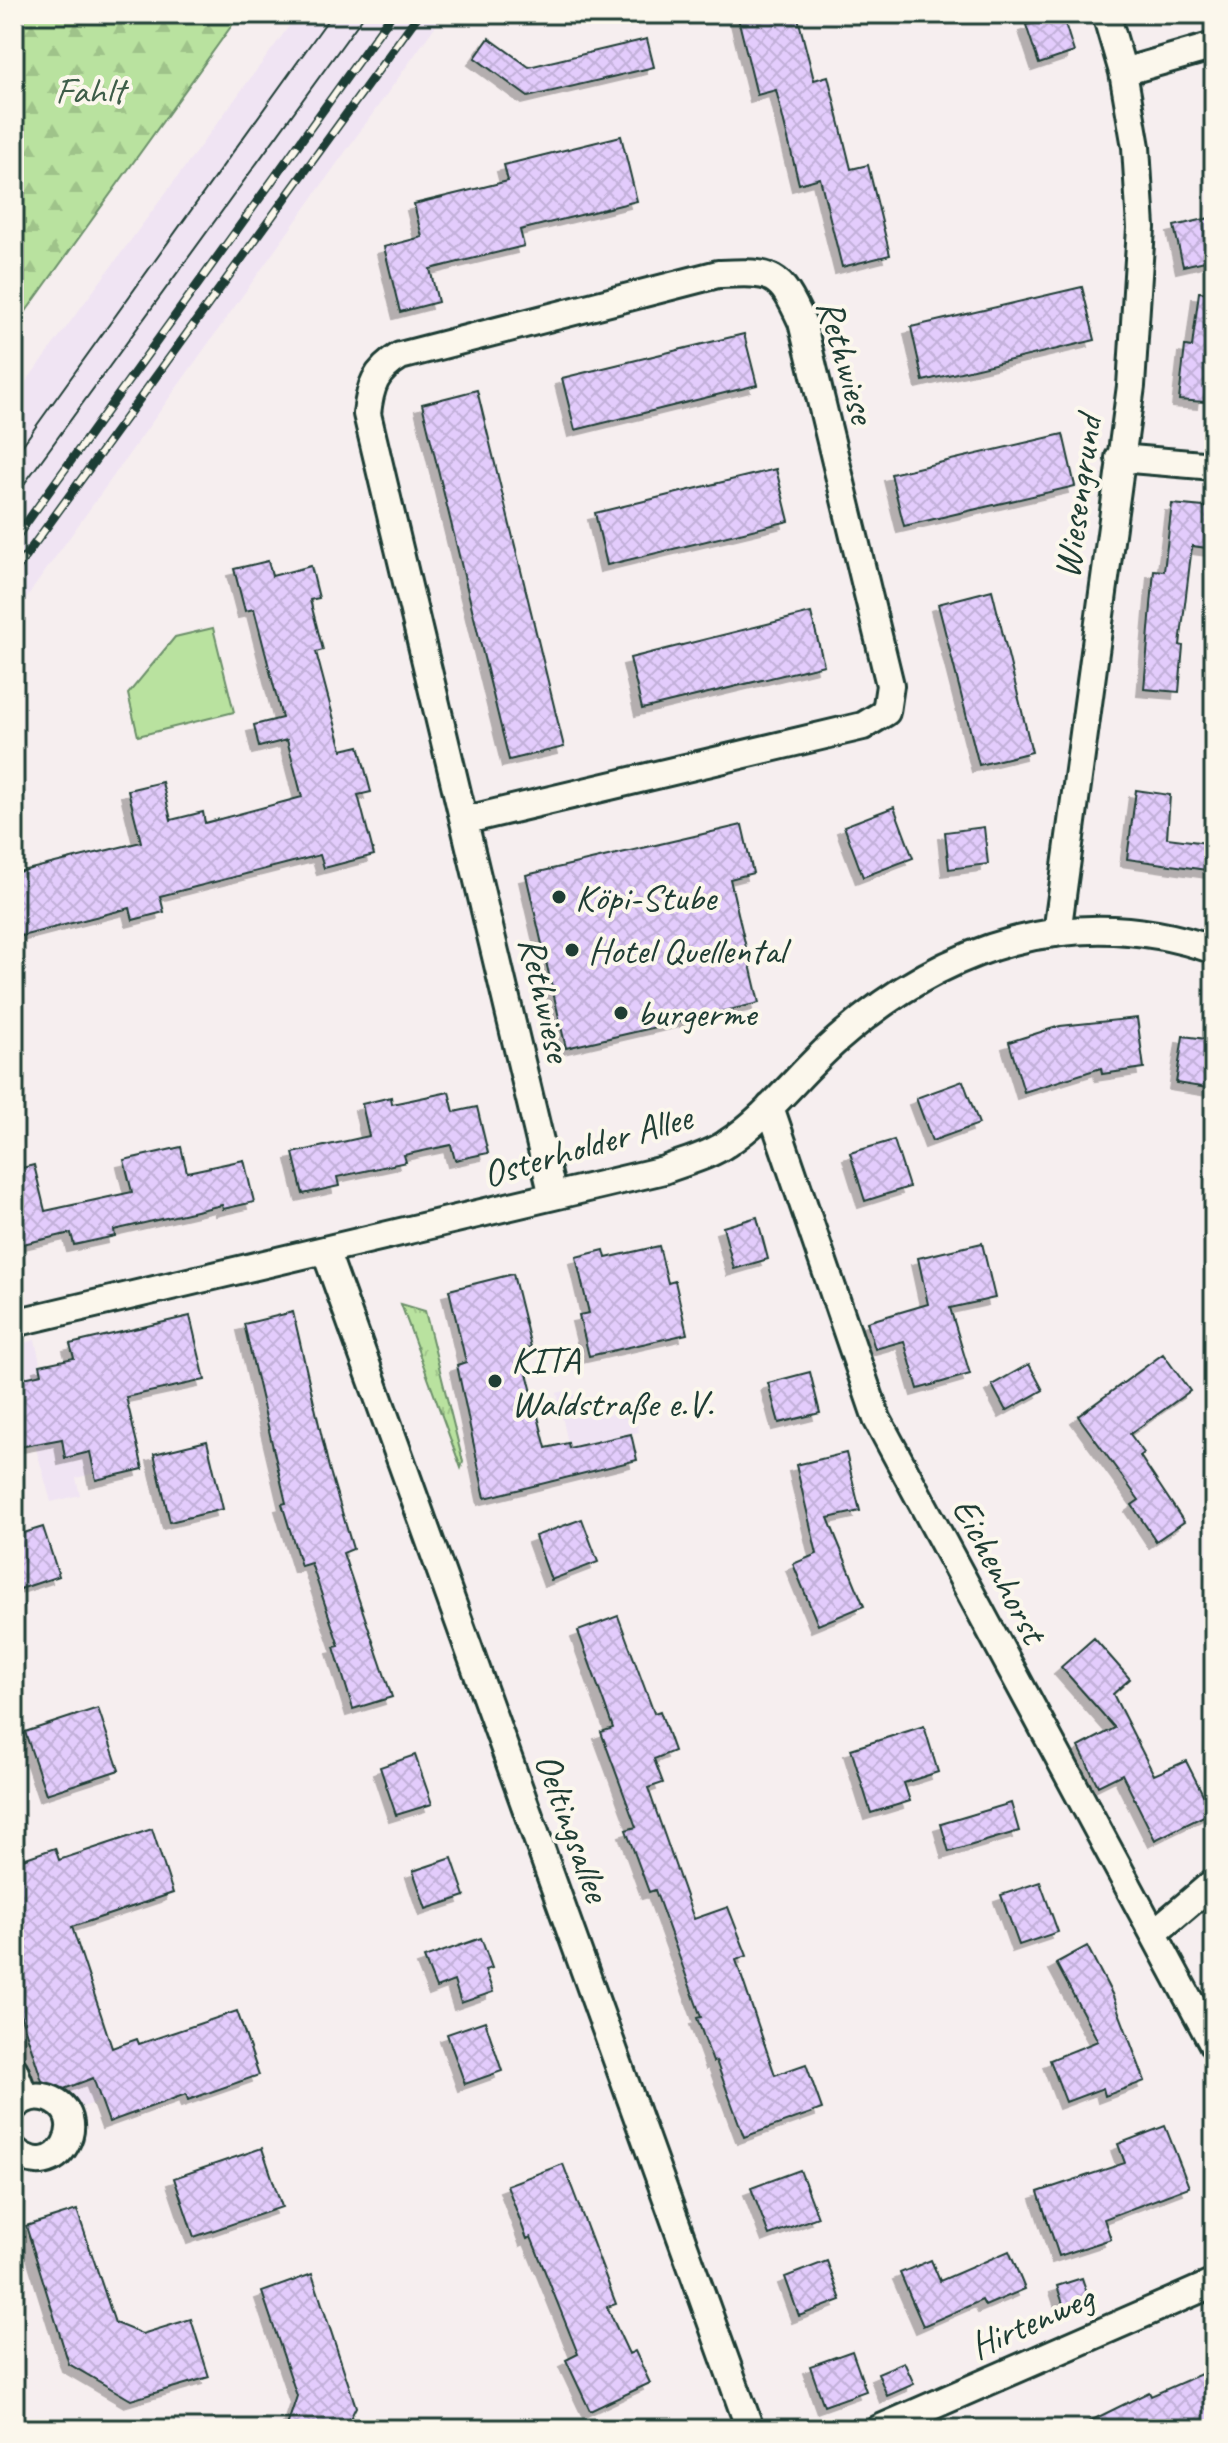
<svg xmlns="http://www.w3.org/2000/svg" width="1228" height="2443" font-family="Caveat,sans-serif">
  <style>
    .built { fill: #f0e4f3 }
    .grass { fill: url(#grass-tufts); stroke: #6c906a; stroke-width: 2 }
    .forest { fill: url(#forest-firs); stroke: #6c906a; stroke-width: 2 }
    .park { fill: #b9e29f; stroke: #6c906a; stroke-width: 2 }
    .building { fill: url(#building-cross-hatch); stroke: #1f3d34; stroke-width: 2; filter: url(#shadow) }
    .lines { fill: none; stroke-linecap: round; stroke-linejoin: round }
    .minor-casing { stroke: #1f3d34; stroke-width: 32 }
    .minor { stroke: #fbf7ec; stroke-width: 26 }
    .tram { stroke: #1f3d34; stroke-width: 2 }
    .rail-casing { stroke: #1f3d34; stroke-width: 9 }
    .rail { stroke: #fbf7ec; stroke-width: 6; stroke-dasharray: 18; stroke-linecap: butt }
    .poi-dot { fill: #1f3d34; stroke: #fbf7ec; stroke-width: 3 }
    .labels { text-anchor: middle; stroke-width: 8; stroke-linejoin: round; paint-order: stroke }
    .park-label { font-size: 38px; fill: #3e5e49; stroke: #fbf7ec }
    .street-label { font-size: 38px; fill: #1f3d34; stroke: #fbf7ec }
    .poi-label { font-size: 38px; fill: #1f3d34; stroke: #fbf7ec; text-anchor: start }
  </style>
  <defs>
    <pattern id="grass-tufts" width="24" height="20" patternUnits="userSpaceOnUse" patternTransform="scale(2)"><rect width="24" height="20" fill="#b9e29f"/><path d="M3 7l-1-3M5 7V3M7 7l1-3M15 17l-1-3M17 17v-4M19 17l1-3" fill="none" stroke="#9fc38a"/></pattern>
    <pattern id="forest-firs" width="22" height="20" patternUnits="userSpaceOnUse" patternTransform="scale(2)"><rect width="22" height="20" fill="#b9e29f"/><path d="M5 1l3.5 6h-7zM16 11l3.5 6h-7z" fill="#9fc38a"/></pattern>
    <pattern id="building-cross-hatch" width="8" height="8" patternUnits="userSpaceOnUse" patternTransform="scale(2)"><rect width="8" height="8" fill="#e3ccfc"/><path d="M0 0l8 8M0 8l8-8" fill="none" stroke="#c2b0d9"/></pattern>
    <filter id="shadow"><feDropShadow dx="-7" dy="7" stdDeviation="0" flood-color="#0004"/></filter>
  </defs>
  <rect width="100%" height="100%" fill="#f6eeef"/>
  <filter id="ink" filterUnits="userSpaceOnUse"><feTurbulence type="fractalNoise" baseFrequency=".0125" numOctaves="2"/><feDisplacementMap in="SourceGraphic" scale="16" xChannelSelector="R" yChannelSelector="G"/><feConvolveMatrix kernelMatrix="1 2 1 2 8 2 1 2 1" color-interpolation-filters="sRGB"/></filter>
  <g filter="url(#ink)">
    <path class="built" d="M 298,14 L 444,14 L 14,615 L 14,398 Z
      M 35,1340 L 50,1408 L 65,1457 L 90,1452 L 95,1473 L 76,1478 L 80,1495 L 51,1502 L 14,1369 L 14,1345 Z
      M 569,1390 L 592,1412 L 605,1416 L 634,1409 L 639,1432 L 569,1448 L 557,1393 Z
      M 144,2060 L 152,2081 L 78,2109 L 55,2092 Z"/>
    <path class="grass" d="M 401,1304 L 425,1311 L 463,1462 L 461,1468 Z"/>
    <path class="forest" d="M 14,14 L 240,14 L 14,328 Z"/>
    <path class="park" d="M 213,628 L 234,712 L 138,736 L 128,694 L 175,637 Z"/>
    <path class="building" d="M 737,14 L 797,14 L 814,80 L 828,76 L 851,169 L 868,165 L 890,255 L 842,267 L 820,178 L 799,184 L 776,90 L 757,95 Z
      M 1062,14 L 1074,52 L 1039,64 L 1026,25 Z
      M 489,38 L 529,67 L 647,39 L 654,67 L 528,97 L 475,58 Z
      M 621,136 L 637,201 L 520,230 L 524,246 L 430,269 L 438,302 L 400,312 L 384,247 L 422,237 L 414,204 L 508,181 L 504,165 Z
      M 1214,217 L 1214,259 L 1183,266 L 1174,226 Z
      M 1082,287 L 1095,340 L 923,381 L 911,327 Z
      M 1199,292 L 1214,293 L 1214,377 L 1207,376 L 1204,402 L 1179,400 L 1185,346 L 1192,347 Z
      M 744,334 L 757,385 L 575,430 L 562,378 Z
      M 477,390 L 564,747 L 509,760 L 422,404 Z
      M 1063,434 L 1075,486 L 904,526 L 891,474 Z
      M 776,469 L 789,521 L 607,565 L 595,513 Z
      M 1172,504 L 1214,508 L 1214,549 L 1192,546 L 1180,645 L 1183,646 L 1179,692 L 1144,689 L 1154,570 L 1164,571 Z
      M 268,561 L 272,576 L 311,566 L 319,598 L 310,600 L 323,650 L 316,652 L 342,750 L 359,746 L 371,792 L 358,795 L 374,855 L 324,868 L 320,855 L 160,896 L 164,912 L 133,920 L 130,908 L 14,938 L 14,873 L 141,842 L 128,790 L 162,782 L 171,820 L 203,812 L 205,823 L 302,797 L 287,740 L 259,747 L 254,725 L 282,718 L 254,609 L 245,611 L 234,569 Z
      M 992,590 L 1032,752 L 979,765 L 938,604 Z
      M 811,613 L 824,665 L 642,709 L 630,658 Z
      M 1136,790 L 1170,795 L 1167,838 L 1214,844 L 1214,871 L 1127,859 Z
      M 894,807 L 913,858 L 863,877 L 844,826 Z
      M 742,825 L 753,873 L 730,879 L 759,1003 L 566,1048 L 526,875 Z
      M 984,827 L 988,864 L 949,869 L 945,832 Z
      M 1137,1018 L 1144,1068 L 1102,1074 L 1101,1068 L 1024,1092 L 1009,1042 L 1060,1026 Z
      M 1183,1036 L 1214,1040 L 1214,1089 L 1176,1083 Z
      M 963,1081 L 979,1124 L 932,1141 L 916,1098 Z
      M 449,1092 L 454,1112 L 477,1107 L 488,1153 L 455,1160 L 451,1145 L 404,1155 L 406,1162 L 337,1177 L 339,1186 L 303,1194 L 293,1153 L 369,1136 L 362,1104 L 391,1097 L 392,1104 Z
      M 894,1140 L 909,1187 L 865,1201 L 850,1153 Z
      M 181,1147 L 187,1172 L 244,1160 L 254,1202 L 223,1209 L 222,1205 L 114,1230 L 115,1236 L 74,1245 L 71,1233 L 14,1246 L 14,1170 L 34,1165 L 45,1211 L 132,1192 L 124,1160 Z
      M 757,1217 L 768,1259 L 734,1269 L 723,1227 Z
      M 982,1243 L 995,1298 L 950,1308 L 970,1374 L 918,1389 L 904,1341 L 875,1349 L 867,1322 L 928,1304 L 918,1258 Z
      M 659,1246 L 668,1283 L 675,1281 L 687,1334 L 589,1356 L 579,1315 L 589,1313 L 576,1257 L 604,1250 L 606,1258 Z
      M 513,1274 L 531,1347 L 521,1349 L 546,1448 L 568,1443 L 569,1448 L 631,1434 L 637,1460 L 485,1498 L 457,1365 L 466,1362 L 449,1290 Z
      M 293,1312 L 329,1468 L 353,1549 L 343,1553 L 392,1697 L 353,1709 L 334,1647 L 339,1646 L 311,1563 L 301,1566 L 282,1504 L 286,1503 L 244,1324 Z
      M 190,1316 L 205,1380 L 126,1397 L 143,1469 L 96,1480 L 90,1452 L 65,1458 L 62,1439 L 14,1448 L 14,1380 L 42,1374 L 40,1365 L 74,1358 L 70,1344 Z
      M 1163,1354 L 1190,1391 L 1130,1434 L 1144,1453 L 1140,1456 L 1184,1522 L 1156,1541 L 1132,1505 L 1139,1500 L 1078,1416 Z
      M 1029,1364 L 1043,1390 L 1006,1411 L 992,1385 Z
      M 810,1372 L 820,1413 L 779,1423 L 768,1383 Z
      M 207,1441 L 223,1509 L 170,1522 L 154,1454 Z
      M 846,1453 L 860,1511 L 828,1518 L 864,1606 L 818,1625 L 793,1564 L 817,1554 L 796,1465 Z
      M 582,1519 L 598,1562 L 551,1580 L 535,1536 Z
      M 43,1527 L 59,1576 L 14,1591 L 14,1536 Z
      M 618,1616 L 654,1713 L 660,1711 L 674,1751 L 654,1759 L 663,1783 L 648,1788 L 694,1919 L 728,1907 L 747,1956 L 736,1960 L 775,2075 L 806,2064 L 822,2109 L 744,2137 L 716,2061 L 713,2062 L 697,2018 L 701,2017 L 655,1890 L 649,1892 L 626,1830 L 636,1827 L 601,1732 L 613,1728 L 578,1631 Z
      M 1094,1638 L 1130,1679 L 1113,1694 L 1154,1775 L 1186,1761 L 1212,1812 L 1155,1840 L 1122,1774 L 1098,1786 L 1079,1747 L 1115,1728 L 1061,1667 Z
      M 98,1708 L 119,1770 L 46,1794 L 25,1732 Z
      M 924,1726 L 938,1772 L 904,1783 L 910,1801 L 871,1813 L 851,1749 Z
      M 415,1755 L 432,1804 L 396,1815 L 380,1767 Z
      M 1011,1803 L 1019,1831 L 949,1852 L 941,1824 Z
      M 152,1829 L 173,1893 L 72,1927 L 112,2048 L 137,2039 L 139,2044 L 237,2011 L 259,2075 L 188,2100 L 186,2094 L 109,2122 L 93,2078 L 64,2089 L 42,2081 L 14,1995 L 14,1862 L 55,1848 L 59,1860 Z
      M 452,1858 L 465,1896 L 426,1909 L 413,1871 Z
      M 1040,1882 L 1058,1932 L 1019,1945 L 1001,1895 Z
      M 481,1938 L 492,1968 L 485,1970 L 493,1992 L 461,2003 L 454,1981 L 436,1988 L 424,1958 Z
      M 1087,1946 L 1112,1994 L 1145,2081 L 1105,2096 L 1103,2088 L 1066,2102 L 1050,2060 L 1098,2041 L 1056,1963 Z
      M 485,2021 L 502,2071 L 465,2084 L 447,2034 Z
      M 1165,2126 L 1189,2187 L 1104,2219 L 1111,2239 L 1059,2256 L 1038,2192 L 1125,2163 L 1118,2144 Z
      M 262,2148 L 282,2207 L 194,2237 L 174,2178 Z
      M 563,2164 L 616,2304 L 607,2307 L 629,2354 L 635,2351 L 650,2383 L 590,2411 L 566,2360 L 578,2354 L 531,2237 L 527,2239 L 507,2185 Z
      M 800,2170 L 818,2217 L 769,2235 L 751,2188 Z
      M 77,2210 L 115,2323 L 142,2334 L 191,2319 L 209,2377 L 131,2400 L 69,2364 L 26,2226 Z
      M 1009,2251 L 1025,2289 L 985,2306 L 982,2300 L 923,2326 L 900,2273 L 931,2260 L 940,2281 Z
      M 827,2261 L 841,2300 L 799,2316 L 785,2277 Z
      M 312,2274 L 356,2407 L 345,2429 L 286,2429 L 297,2396 L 262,2292 Z
      M 1082,2278 L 1090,2302 L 1065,2310 L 1057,2286 Z
      M 852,2351 L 866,2391 L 824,2406 L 810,2366 Z
      M 904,2362 L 914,2384 L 887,2396 L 878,2373 Z
      M 1201,2374 L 1214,2403 L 1214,2419 L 1193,2429 L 1074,2429 L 1149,2392 L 1151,2396 Z"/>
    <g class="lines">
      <g class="minor-casing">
        <path id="minor" d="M 1123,72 L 1214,46
          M 1119,458 L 1214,466
          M 466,820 L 863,726 L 886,712 L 890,685 L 802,322 C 779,271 773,272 718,274 L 400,356 C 375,371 370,386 367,414 L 553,1196
          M 1057,933 L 1131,386 L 1141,228 L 1136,147 L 1123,72 L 1106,14
          M 770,1107 L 877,1419 L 1214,2046
          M 325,1250 L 750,2429
          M 14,1323 L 664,1170 C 684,1162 709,1156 726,1144 C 769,1116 799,1073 837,1040 C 944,945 1075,901 1214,950
          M 1154,1933 L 1214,1882
          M 14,2070 L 25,2099
          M 14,2107 C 23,2098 35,2094 48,2098 C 96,2114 57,2189 14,2150
          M 879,2429 L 1214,2283"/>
      </g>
      <use href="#minor" class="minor"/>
      <path class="tram" d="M 14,457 L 332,14
        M 14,498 L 365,14"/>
      <g class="rail-casing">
        <path id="rail" d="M 14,540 L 392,14
          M 14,572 L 419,14"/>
      </g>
      <use href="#rail" class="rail"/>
    </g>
  </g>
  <g class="poi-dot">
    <circle cx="559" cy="897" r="8"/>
    <circle cx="572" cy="950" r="8"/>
    <circle cx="621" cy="1013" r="8"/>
    <circle cx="495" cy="1381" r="8"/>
  </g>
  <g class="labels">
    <g class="park-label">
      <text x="90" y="103">Fahlt</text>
    </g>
    <g class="street-label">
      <text transform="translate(847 361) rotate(74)" y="13">Rethwiese</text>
      <text transform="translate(1077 497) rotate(-82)" y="13">Wiesengrund</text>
      <text transform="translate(546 999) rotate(77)" y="13">Rethwiese</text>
      <text transform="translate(587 1145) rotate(-16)" y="13">Osterholder Allee</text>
      <text transform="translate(1000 1570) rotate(62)" y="13">Eichenhorst</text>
      <text transform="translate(573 1827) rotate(70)" y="13">Oeltingsallee</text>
      <text transform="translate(1031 2321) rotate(-24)" y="13">Hirtenweg</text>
    </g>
    <g class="poi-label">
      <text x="575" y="910">Köpi-Stube</text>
      <text x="588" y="963">Hotel Quellental</text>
      <text x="637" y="1026">burgerme</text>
      <text x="511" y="1372">KITA<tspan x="511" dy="44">Waldstraße e.V.</tspan></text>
    </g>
  </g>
  <rect width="1228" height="2443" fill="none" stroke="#fbf7ec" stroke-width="48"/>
  <rect x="24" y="24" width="1180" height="2395" fill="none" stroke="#1f3d34" stroke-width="3" filter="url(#ink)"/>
</svg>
